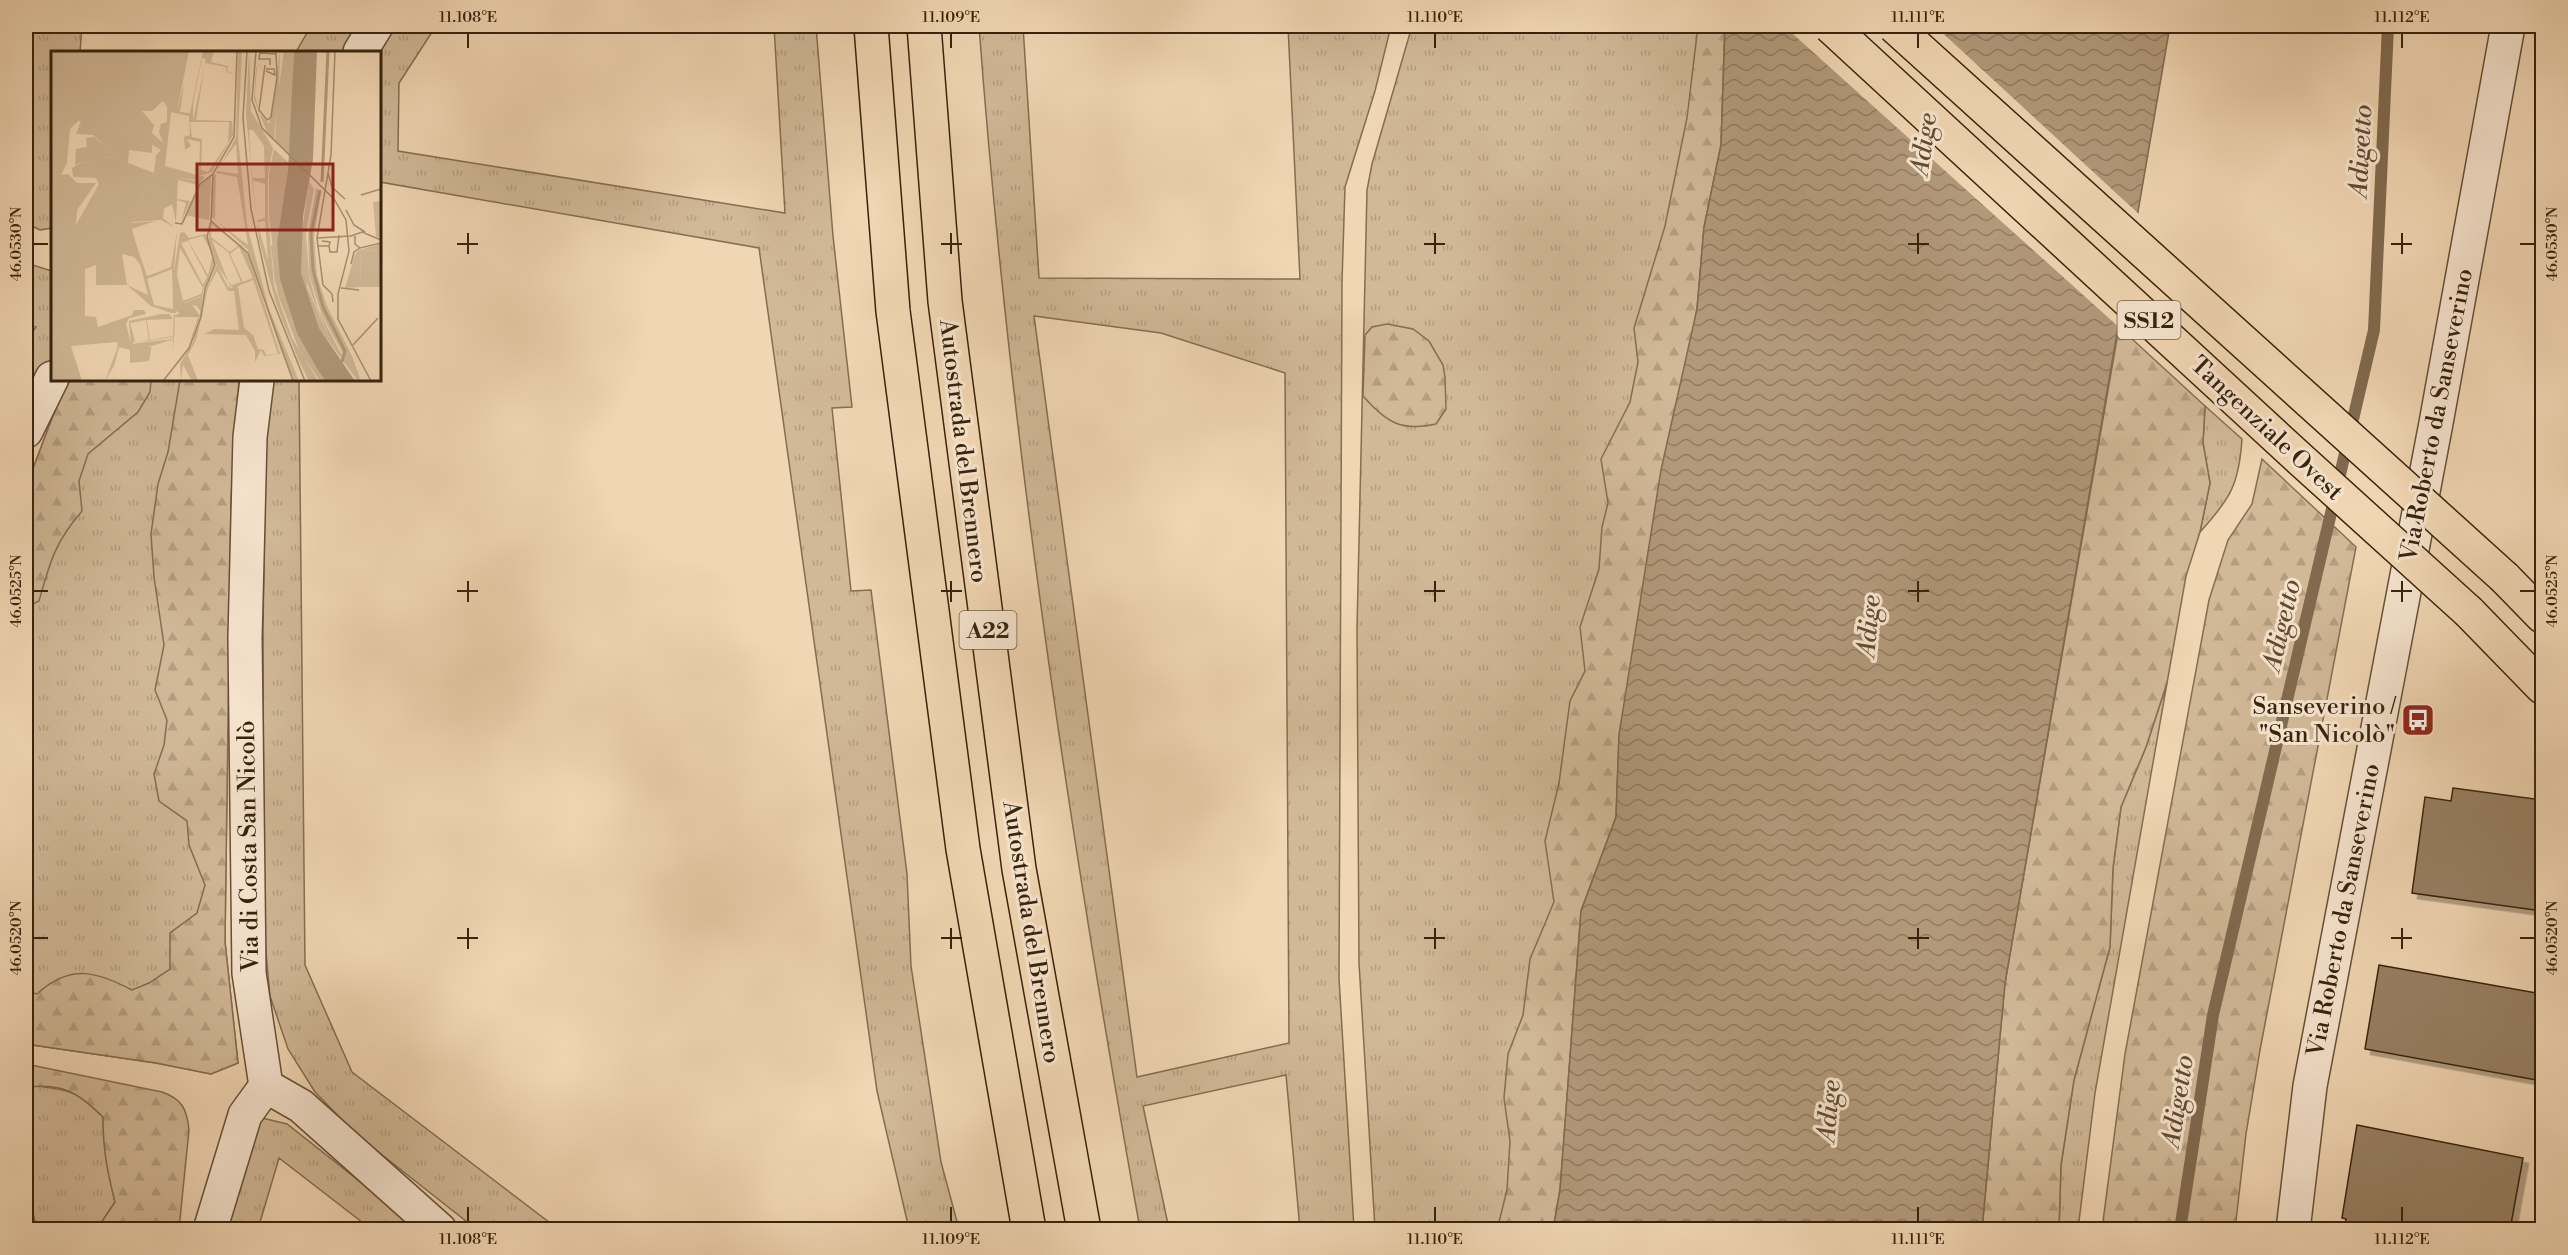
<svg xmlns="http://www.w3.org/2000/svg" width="2568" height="1255" font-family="'Libre Bodoni',serif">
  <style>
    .grass { fill: url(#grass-tufts); stroke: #846e52; stroke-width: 1.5; fill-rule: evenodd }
    .forest { fill: url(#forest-firs); stroke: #846e52; stroke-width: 1.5 }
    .water { fill: url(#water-waves); stroke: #816a4e; stroke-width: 1.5 }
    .pier { fill: #f1d6b3 }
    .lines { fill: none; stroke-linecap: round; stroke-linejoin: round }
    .stream { stroke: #816a4e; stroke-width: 12 }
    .building { fill: #988063; stroke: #37230c; stroke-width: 1.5; filter: url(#shadow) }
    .minor-casing { stroke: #665036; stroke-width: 36 }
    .tertiary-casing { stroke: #665036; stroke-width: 36 }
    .trunk-casing { stroke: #37230c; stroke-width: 36 }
    .motorway-casing { stroke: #37230c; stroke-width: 36 }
    .minor { stroke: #f6e4ce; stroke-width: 33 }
    .tertiary { stroke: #f6e4ce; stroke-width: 33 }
    .trunk { stroke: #f1d6b3; stroke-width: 33 }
    .motorway { stroke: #f1d6b3; stroke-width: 33 }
    .trunk-bridge-casing { stroke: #37230c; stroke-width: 36; stroke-linecap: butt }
    .trunk-bridge { stroke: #f1d6b3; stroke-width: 33 }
    .ticks { fill: none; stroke: #37230c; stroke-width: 2 }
    .labels { text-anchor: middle; stroke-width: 6; stroke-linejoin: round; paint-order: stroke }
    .shield { fill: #f6e4ce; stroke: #705d46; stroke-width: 1.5 }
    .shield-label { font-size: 22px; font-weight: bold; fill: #37230c }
    .street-label { font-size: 24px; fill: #37230c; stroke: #f6e4ce }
    .poi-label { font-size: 24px; fill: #37230c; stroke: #f6e4ce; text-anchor: end }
    .water-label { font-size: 26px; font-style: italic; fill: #624c32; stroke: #f6e4ce }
    .inset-river { fill: none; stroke: #b2997a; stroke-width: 3 }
    .inset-road { fill: none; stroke: #a78e70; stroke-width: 1.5 }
    .view { fill: #8f2418; fill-opacity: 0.15; stroke: #8f2418; stroke-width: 3 }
    .inset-edge { fill: none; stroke: #37230c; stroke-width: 3 }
    .neatline { fill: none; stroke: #37230c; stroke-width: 2 }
    .ticks-label { font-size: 15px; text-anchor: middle; fill: #37230c }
  </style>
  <defs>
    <pattern id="grass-tufts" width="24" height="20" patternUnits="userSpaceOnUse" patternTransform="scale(1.5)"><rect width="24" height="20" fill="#d1b897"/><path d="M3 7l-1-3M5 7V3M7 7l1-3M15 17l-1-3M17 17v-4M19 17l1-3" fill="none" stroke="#b49e81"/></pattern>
    <pattern id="forest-firs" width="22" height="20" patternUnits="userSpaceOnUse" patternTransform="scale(1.5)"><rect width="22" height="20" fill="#d1b897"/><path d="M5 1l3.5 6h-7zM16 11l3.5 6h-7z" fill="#b49e81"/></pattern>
    <pattern id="water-waves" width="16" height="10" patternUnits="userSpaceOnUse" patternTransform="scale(1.5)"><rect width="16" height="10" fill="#b2997a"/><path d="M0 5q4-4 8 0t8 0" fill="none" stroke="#927c62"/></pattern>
    <filter id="shadow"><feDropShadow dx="5.5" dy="5.5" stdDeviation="0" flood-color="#0004"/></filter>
  </defs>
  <rect width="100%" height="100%" fill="#f1d6b3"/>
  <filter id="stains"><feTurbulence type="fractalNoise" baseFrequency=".00333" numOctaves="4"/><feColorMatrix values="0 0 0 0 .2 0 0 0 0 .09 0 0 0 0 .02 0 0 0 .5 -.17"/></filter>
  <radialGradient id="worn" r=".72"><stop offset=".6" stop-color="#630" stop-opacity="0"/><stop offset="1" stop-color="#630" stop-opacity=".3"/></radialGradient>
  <path class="grass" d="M 26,26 L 82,26 L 80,52 L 52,52 L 52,228 L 40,230 L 26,223 Z
    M 311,26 L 356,26 L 343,52 L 296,52 Z
    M 394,26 L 436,26 L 399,83 L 398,151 L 785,213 L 774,26 L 816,26 L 833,236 L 852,407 L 832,408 L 851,591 L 871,590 L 907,874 L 911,966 L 941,1162 L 959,1229 L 909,1229 L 877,1091 L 759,248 L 380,182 L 380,53 Z
    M 979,26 L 1023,26 L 1039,278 L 1300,279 L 1288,26 L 1391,26 L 1375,91 L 1345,187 L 1342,282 L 1339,978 L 1354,1229 L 1300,1229 L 1286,1075 L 1143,1106 L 1169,1229 L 1140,1229 C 1069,831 1009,429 979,26 ZM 1034,316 L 1161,333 L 1285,373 L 1289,1043 L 1137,1077 Z
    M 1412,26 L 1725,26 L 1697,309 L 1661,470 L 1619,735 L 1616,817 L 1581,911 L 1560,1190 L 1553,1229 L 1375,1229 L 1359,963 L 1357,629 L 1367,190 L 1372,164 Z
    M 26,263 L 52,271 L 52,360 L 26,400 L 26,340 L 36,327 L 26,323 Z
    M 70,380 L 239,380 L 231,499 L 225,942 L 238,1063 L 211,1074 L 156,1063 L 26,1044 L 26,487 L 62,392 Z
    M 274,380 L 299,380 L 305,965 L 352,1072 L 558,1229 L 476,1229 L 357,1135 L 315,1092 L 288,1049 L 270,996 L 264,931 L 263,629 L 266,434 Z
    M 2205,406 L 2242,439 C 2239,485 2230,499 2200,532 L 2210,483 L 2203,443 Z
    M 2167,683 L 2095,1093 L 2078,1229 L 2059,1230 L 2061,1165 L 2074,1080 L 2110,947 L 2113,868 L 2121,807 L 2146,747 Z
    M 36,1086 C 73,1090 76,1092 103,1117 C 103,1149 108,1172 115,1202 L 97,1229 L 37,1229 L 26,1189 L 26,1087 Z
    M 258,1117 L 287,1124 L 420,1229 L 371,1229 L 279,1158 L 258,1229 L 221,1230 Z"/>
  <path class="forest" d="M 1698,26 L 1725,26 L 1721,145 L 1704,227 L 1697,309 L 1619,735 L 1616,817 L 1581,911 L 1560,1190 L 1553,1229 L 1497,1230 L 1507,1190 L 1510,1141 L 1504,1098 L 1508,1054 L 1523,1015 L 1530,959 L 1554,902 L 1545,841 L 1559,783 L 1570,701 L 1585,671 L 1580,627 L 1599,569 L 1602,527 L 1608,503 L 1601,459 L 1630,402 L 1638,362 L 1634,328 L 1665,226 L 1687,118 Z
    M 1387,324 L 1413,329 L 1429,341 L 1443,365 L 1445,377 L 1446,409 L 1436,424 C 1401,432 1386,422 1363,396 L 1365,335 L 1372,327 Z
    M 2119,327 L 2205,406 L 2203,443 L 2210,483 L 2200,532 L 2186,576 L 2167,683 L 2146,747 L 2121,807 L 2113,868 L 2110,947 L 2074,1080 L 2061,1165 L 2059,1229 L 1982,1230 L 2005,983 Z
    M 70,380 L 151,380 L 150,392 L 138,412 L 88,454 L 79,481 L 82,511 C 55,542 50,562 39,601 L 26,607 L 26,487 L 62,392 Z
    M 180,380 L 239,380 L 231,499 L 225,942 L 238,1063 L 211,1074 L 156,1063 L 26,1044 L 26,991 L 37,994 C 70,964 96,971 132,990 L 149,983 L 170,969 L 170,933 L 197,913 L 205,885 L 189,845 L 187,821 L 159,801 L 154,774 L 164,745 L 167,720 L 155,690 L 164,645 L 154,577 L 151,534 L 158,484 L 168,452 Z
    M 2262,459 L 2356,547 L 2260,1050 L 2246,1134 L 2235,1229 L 2102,1229 L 2125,1054 L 2209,600 L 2228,540 L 2252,504 Z
    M 26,1064 L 162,1092 C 182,1099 187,1109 189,1130 L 179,1229 L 97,1229 L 115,1202 C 107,1170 103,1150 103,1117 C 78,1092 63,1083 26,1087 Z
    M 26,1189 L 37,1229 L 26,1229 Z"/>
  <path class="water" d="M 1725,26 L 2170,26 L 2005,983 L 1982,1229 L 1553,1230 L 1560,1190 L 1581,911 L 1616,817 L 1619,735 L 1661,470 L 1697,309 L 1704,227 L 1721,145 Z"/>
  <path class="pier" d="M 1784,26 L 1935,26 L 2141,216 L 2121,329 Z"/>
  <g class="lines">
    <path class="stream" d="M 2180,1230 L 2213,1015 L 2374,330 L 2388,26"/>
  </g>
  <path class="building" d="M 2453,788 L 2542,800 L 2542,911 L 2412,893 L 2425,797 L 2451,801 Z
    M 2379,965 L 2542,994 L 2542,1081 L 2365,1049 Z
    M 2357,1125 L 2523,1158 L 2510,1230 L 2344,1230 L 2346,1219 L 2342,1218 Z"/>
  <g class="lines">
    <g class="minor-casing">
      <path id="minor" d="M 360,52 L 376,26
        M 257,380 L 250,437 L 245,638 L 249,973 L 266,1086 L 301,1106 L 440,1230
        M 26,431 L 52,378
        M 210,1230 L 245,1115 L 266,1086"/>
    </g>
    <g class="tertiary-casing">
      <path id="tertiary" d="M 2293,1230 L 2310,1086 L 2436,423 L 2508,26"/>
    </g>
    <g class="trunk-casing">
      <path id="trunk" d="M 2505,578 L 2542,616
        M 2469,612 L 2542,687"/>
    </g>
    <g class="motorway-casing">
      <path id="motorway" d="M 871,26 L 893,311 L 963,849 L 1029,1230
        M 924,26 L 945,301 L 1019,869 L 1084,1230"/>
    </g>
    <use href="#minor" class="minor"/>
    <use href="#tertiary" class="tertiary"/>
    <use href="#trunk" class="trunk"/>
    <use href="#motorway" class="motorway"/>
    <g class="trunk-bridge-casing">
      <path id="trunk-bridge" d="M 1830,26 L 2300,459 L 2469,612
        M 1894,26 L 2505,578"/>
    </g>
    <use href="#trunk-bridge" class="trunk-bridge"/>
  </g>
  <path class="ticks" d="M 468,33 L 468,48M 951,33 L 951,48M 1435,33 L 1435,48M 1918,33 L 1918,48M 2402,33 L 2402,48M 468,233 L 468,254M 951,233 L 951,254M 1435,233 L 1435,254M 1918,233 L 1918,254M 2402,233 L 2402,254M 33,244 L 48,244M 457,244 L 478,244M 941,244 L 962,244M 1424,244 L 1445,244M 1908,244 L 1929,244M 2391,244 L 2412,244M 2520,244 L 2535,244M 468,581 L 468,602M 951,581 L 951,602M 1435,581 L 1435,602M 1918,581 L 1918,602M 2402,581 L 2402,602M 33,591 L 48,591M 457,591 L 478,591M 941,591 L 962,591M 1424,591 L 1445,591M 1908,591 L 1929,591M 2391,591 L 2412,591M 2520,591 L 2535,591M 468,928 L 468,949M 951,928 L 951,949M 1435,928 L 1435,949M 1918,928 L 1918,949M 2402,928 L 2402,949M 33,938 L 48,938M 457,938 L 478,938M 941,938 L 962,938M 1424,938 L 1445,938M 1908,938 L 1929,938M 2391,938 L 2412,938M 2520,938 L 2535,938M 468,1207 L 468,1222M 951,1207 L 951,1222M 1435,1207 L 1435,1222M 1918,1207 L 1918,1222M 2402,1207 L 2402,1222"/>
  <defs>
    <g id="bus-square" transform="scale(1.725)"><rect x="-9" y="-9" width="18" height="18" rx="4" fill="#8f2418" stroke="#f6e4ce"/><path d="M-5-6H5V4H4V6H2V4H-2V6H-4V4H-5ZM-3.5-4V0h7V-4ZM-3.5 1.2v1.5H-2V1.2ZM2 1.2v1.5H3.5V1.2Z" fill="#fff"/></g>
  </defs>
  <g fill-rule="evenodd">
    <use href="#bus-square" x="2418" y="720"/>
  </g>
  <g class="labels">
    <g class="shield">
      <rect x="2117.5" y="301" width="63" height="38" rx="4.5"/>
      <rect x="959.5" y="611" width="57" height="38" rx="4.5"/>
    </g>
    <g class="shield-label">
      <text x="2149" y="328">SS12</text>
      <text x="988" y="638">A22</text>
    </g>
    <g class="street-label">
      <text transform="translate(2436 415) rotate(-79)" y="8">Via Roberto da Sanseverino</text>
      <text transform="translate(2267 428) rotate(43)" y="8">Tangenziale Ovest</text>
      <text transform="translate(964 451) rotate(83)" y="8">Autostrada del Brennero</text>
      <text transform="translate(248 846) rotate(-91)" y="8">Via di Costa San Nicolò</text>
      <text transform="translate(2343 910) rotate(-79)" y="8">Via Roberto da Sanseverino</text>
      <text transform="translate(1032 932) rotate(81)" y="8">Autostrada del Brennero</text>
    </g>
    <g class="poi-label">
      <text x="2395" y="714">Sanseverino /<tspan x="2395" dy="28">"San Nicolò"</tspan></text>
    </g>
    <g class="water-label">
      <text transform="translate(1923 144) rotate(-82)" y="9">Adige</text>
      <text transform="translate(2360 151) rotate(-87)" y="9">Adigetto</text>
      <text transform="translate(2281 625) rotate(-77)" y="9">Adigetto</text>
      <text transform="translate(1868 626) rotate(-85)" y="9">Adige</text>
      <text transform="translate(2177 1101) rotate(-81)" y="9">Adigetto</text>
      <text transform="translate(1828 1111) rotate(-85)" y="9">Adige</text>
    </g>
  </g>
  <g transform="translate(51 51)">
    <rect width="330" height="330" fill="#f1d6b3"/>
    <path d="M 152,0 L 163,0 L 160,11 L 177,15 L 176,20 L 183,23 L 175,21 L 175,16 L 154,12 L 145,69 L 181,70 L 182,84 L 161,121 L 148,125 L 149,91 L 136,88 L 140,95 L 134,99 L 133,86 L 139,84 L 138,65 L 120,61 L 126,59 L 133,34 L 129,61 L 139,62 ZM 151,7 L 155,8 L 142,70 L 142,52 ZM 139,71 L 178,71 L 177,92 L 157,121 L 150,119 L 151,88 L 141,86 ZM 187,0 L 191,0 L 187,86 L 196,174 L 218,258 L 248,330 L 243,330 L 229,297 L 197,199 L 160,165 L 161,129 L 185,87 ZM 185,93 L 187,123 L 167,120 L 167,117 ZM 165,122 L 186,126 L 197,194 L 164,169 ZM 198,0 L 200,60 L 222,97 L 217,122 L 217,164 L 223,235 L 241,287 L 267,330 L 258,330 L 247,308 L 226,255 L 208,189 L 195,64 ZM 198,79 L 202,79 L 213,95 L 214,127 L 201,127 ZM 201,129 L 214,133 L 214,167 L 206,169 ZM 214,170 L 217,209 L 206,171 ZM 229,0 L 228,36 L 233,0 L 243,0 L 238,104 L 224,91 L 226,54 L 223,90 L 217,84 L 203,48 L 205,16 L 208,14 L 211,15 L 206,15 L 204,44 L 209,63 L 218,73 ZM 43,86 L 56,97 L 50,101 L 68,106 L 49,107 L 67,120 L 31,111 L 24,114 L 25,98 L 36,96 L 35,87 ZM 223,98 L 237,111 L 267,319 L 275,330 L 269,330 L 249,301 L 227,244 L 218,163 L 218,123 ZM 114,115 L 154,126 L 147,134 L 127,129 L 126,148 L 139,150 L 130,172 L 135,152 L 126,149 L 125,172 L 121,153 L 113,158 L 112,167 L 123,176 L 110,169 L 81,171 L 94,137 L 103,134 L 114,140 L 127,127 L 147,130 ZM 160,127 L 158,169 L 135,164 L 150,132 ZM 260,149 L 255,184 L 258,225 L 267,258 L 289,301 L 279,289 L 254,227 L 254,186 ZM 160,172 L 191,195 L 198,206 L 229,303 L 213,305 L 210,299 L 204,311 L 204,300 L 195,284 L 153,283 L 163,278 L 188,279 L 183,240 L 177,240 L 166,220 L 157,237 L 145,289 L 137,304 L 147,330 L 141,330 L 132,314 L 130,330 L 129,313 L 142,291 L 155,238 L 166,214 L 177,236 L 182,237 L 165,213 L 157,189 ZM 161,174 L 187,194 L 187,195 L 179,201 L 160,186 ZM 161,189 L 177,201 L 190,231 L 179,235 ZM 188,196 L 202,227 L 192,231 L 179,203 ZM 202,229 L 204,234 L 227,303 L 215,304 L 213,299 L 207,298 L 202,284 L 193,277 L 187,235 ZM 80,178 L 96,225 L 120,216 L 126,180 L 123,220 L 129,182 L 133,181 L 138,187 L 155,183 L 164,212 L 150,245 L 132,252 L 125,242 L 125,262 L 120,262 L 100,255 L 76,234 L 97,244 ZM 152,185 L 162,204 L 157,224 L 137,189 ZM 137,190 L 156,226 L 152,234 L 130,192 ZM 129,197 L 152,237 L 150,243 L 132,250 L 126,224 ZM 121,218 L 122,258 L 103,254 L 96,228 ZM 330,193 L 330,199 L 310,200 L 309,236 L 294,237 L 304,203 L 308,199 ZM 110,263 L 118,263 L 122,268 L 96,269 L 99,289 L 122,285 L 123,264 L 149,265 L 137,297 L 147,266 L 124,266 L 123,288 L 121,301 L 122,289 L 109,291 L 101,293 L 98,310 L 79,312 L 79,299 L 68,296 L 63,315 L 54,330 L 67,295 L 80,297 L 78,270 ZM 95,269 L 98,289 L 84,292 L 122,286 L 122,288 L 98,296 L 81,293 L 84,290 L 79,272 Z" fill="#d1b897" fill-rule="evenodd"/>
    <path d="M 0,0 L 138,0 L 126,60 L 120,61 L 114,115 L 146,129 L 127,127 L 114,140 L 103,134 L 94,137 L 81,172 L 104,170 L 81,178 L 91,216 L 83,206 L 71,203 L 76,234 L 45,234 L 45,214 L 34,218 L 34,265 L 45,266 L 47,276 L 81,264 L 83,259 L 93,259 L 95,263 L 78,267 L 75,273 L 80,293 L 122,288 L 90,298 L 67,296 L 66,291 L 20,295 L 31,330 L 0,330 ZM 112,50 L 116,56 L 116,71 L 110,73 L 108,81 L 112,92 L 101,82 L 103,74 L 91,60 L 101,60 ZM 27,70 L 30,70 L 25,83 L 42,84 L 56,97 L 49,101 L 67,106 L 49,107 L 48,110 L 65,119 L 31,111 L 21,117 L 22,126 L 45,127 L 48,133 L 25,174 L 26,159 L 45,132 L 26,132 L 17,123 L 10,124 L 16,112 L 19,78 ZM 101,94 L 110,99 L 105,104 L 103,122 L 77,112 L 78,99 L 101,102 ZM 242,1 L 242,38 L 238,102 L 237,41 ZM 236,110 L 237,120 L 226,191 L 229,228 L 246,282 L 275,330 L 270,330 L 249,300 L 224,231 L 220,195 L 224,193 ZM 160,124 L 158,169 L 136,164 L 132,173 L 138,154 L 149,133 ZM 155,132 L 156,161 L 153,165 L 141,163 L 140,158 ZM 258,130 L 263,138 L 254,186 L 256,236 L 279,289 L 295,308 L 271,264 L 258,223 L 257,183 L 265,137 L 270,141 L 263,186 L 266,225 L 276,255 L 301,305 L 309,327 L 307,330 L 268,277 L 250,222 L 249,196 ZM 152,239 L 150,261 L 146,255 L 141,254 L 149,265 L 124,265 L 129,262 L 123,259 L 125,242 L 133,252 L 149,246 Z" fill="#d1b897" fill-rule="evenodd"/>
    <path d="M 330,150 L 330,186 L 325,186 L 322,151 ZM 330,199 L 330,236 L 309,236 L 310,200 Z" fill="#d1b897"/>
    <path d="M 243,0 L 266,0 L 262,108 L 252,165 L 250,222 L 268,277 L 304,330 L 275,330 L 267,319 L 246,282 L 229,228 L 226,191 L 237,120 Z" fill="#b2997a"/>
    <path class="inset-river" d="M 271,131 L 277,0M 269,139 L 260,183 L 262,219 L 272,256 L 294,300 L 291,311"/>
    <path class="inset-road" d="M 186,0 L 183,86 L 162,123 L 160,170 L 197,202 L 242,330M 196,0 L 192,67 L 200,158 L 218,240 L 254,330M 205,0 L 201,49 L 211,77 L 283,148 L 295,169 L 298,200 L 287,243 L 287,268 L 320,330M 214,14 L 208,59 L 216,69 L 220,66 L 226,27 L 225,0M 219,14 L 219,8 L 208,8 L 209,2 L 225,3M 215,20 L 224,24 L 223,18 L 215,18M 277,122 L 281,136 L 294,148M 310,144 L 330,138M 295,159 L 303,174 L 314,181M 124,172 L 131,173 L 149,133 L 162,123M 304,185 L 304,193 L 309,197 L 330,192M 266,187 L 300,185 L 311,181 L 330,189M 266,195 L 278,195 L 279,191 L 271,190M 278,195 L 279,201 L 286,201 L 288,184M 300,213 L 303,201 L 309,197M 272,234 L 266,187 L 280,104 L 284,0M 272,234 L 281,243 L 282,251M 290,237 L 308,239M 302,294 L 327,267M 112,330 L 138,297 L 150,266 L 154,238 L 164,214 L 156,186 L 160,170"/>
    <path class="view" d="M 146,113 L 282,113 L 282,179 L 146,179 Z"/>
    <rect width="330" height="330" class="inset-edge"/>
  </g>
  <rect width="2568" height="1255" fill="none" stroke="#f1d6b3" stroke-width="66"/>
  <rect x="33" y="33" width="2502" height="1189" class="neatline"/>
  <g class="ticks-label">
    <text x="468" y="22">11.108°E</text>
    <text x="951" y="22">11.109°E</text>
    <text x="1435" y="22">11.110°E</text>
    <text x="1918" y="22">11.111°E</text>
    <text x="2402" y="22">11.112°E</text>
    <text transform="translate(16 244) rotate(-90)" y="5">46.0530°N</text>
    <text transform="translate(2552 244) rotate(-90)" y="5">46.0530°N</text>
    <text transform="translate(16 591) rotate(-90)" y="5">46.0525°N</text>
    <text transform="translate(2552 591) rotate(-90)" y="5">46.0525°N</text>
    <text transform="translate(16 938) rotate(-90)" y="5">46.0520°N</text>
    <text transform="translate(2552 938) rotate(-90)" y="5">46.0520°N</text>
    <text x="468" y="1244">11.108°E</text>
    <text x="951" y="1244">11.109°E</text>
    <text x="1435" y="1244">11.110°E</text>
    <text x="1918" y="1244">11.111°E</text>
    <text x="2402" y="1244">11.112°E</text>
  </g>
  <rect width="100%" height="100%" filter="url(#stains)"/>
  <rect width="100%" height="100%" fill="url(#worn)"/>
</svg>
